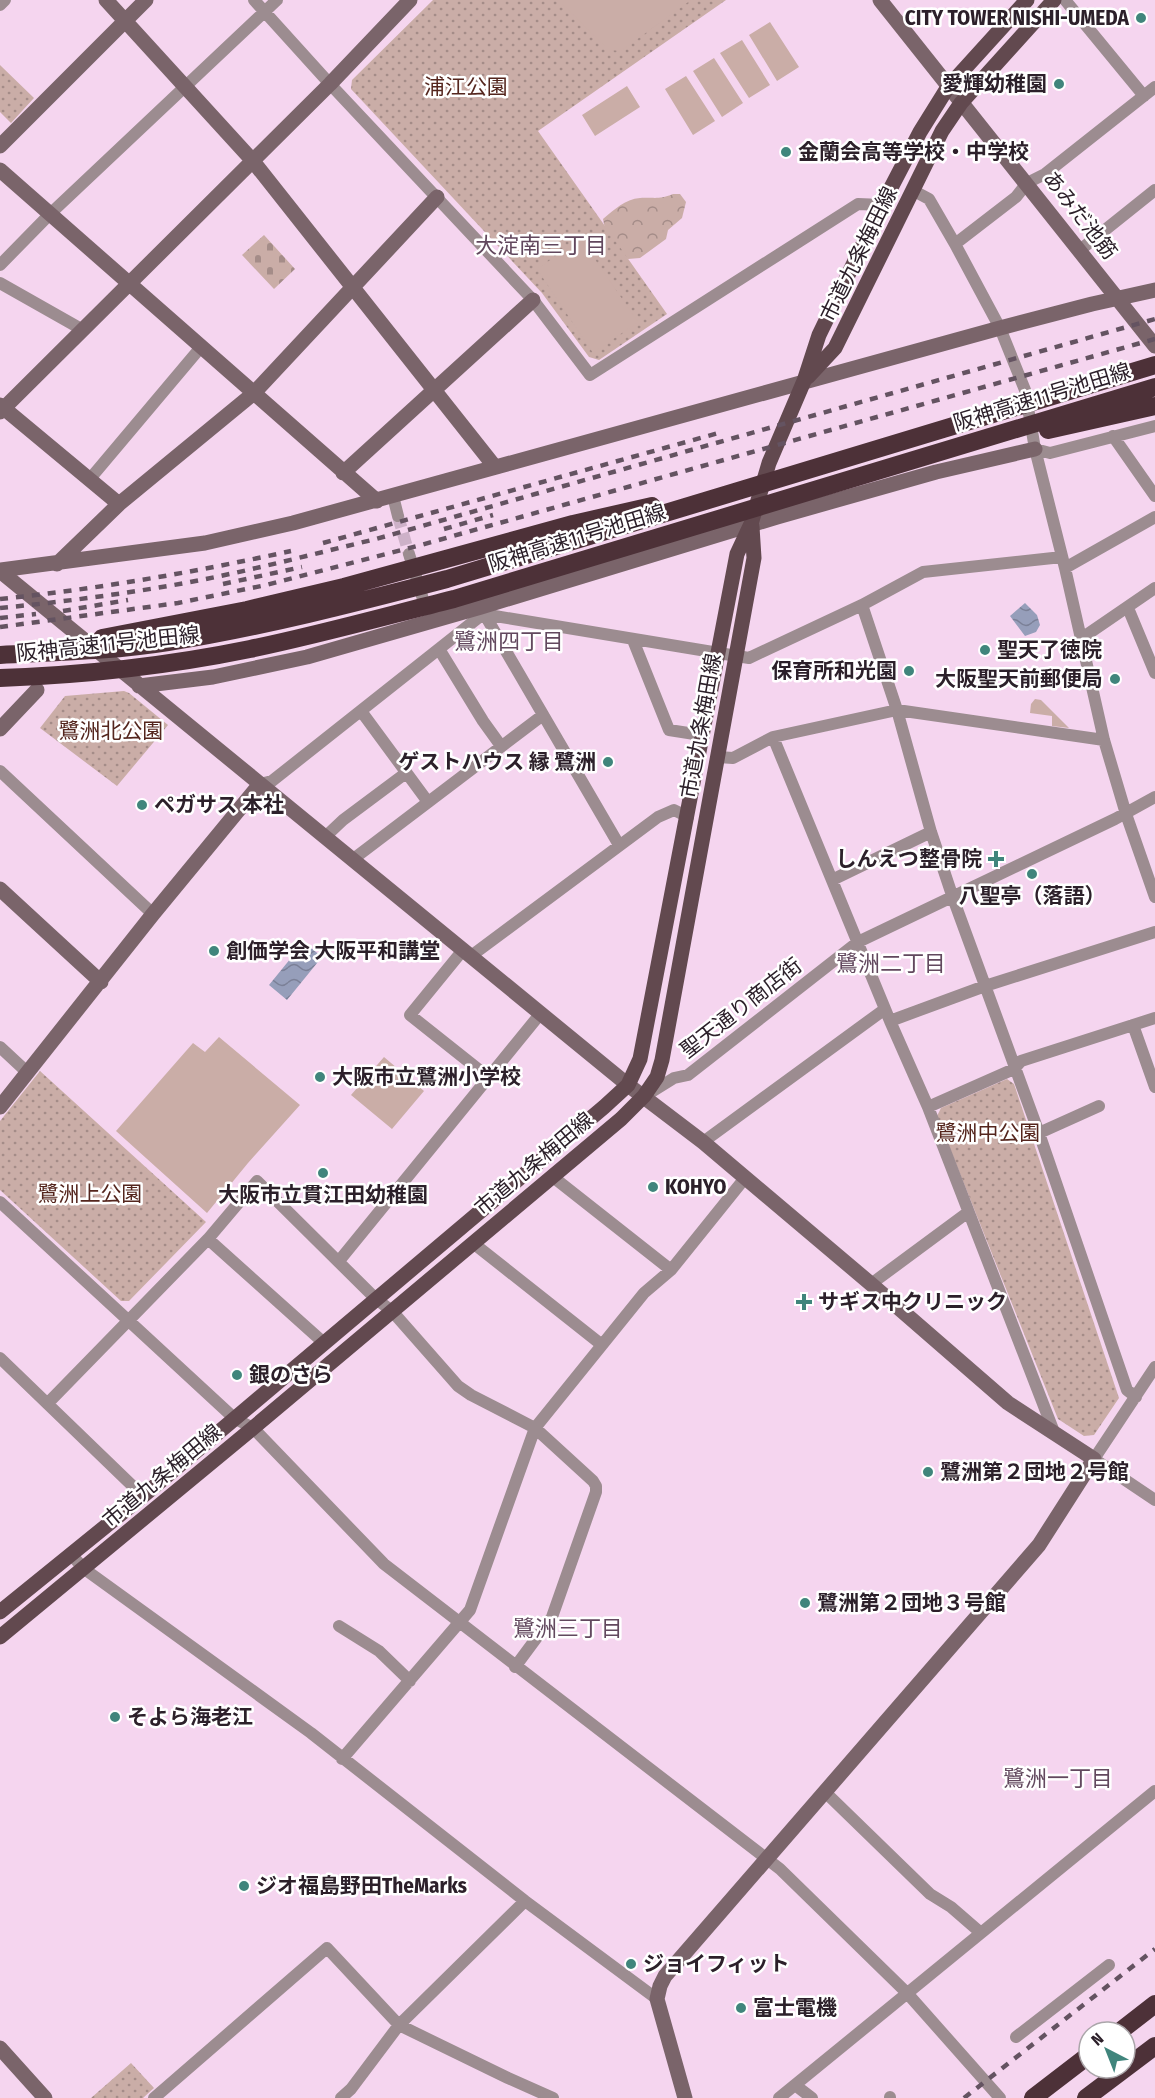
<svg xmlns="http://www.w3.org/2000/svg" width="1155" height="2098" font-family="'Fira Sans Condensed','Noto Sans JP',sans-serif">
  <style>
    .forest { fill: url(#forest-crowns) }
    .cemetery { fill: url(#cemetery-stones) }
    .park { fill: url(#park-dots) }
    .garden { fill: #caada7 }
    .water { fill: url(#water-waves) }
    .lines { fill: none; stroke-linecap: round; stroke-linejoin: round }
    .street-tunnel { stroke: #cdb1c8; stroke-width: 12; stroke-dasharray: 12 6; stroke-linecap: butt }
    .street { stroke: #9c8c90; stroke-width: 12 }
    .secondary { stroke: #7a646a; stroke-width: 15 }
    .primary { stroke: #62494f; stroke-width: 15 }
    .highway { stroke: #4d3138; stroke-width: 18 }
    .rail { stroke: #645361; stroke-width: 4.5; stroke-dasharray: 8 8; stroke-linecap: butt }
    .poi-dot { fill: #40857c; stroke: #fff; stroke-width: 2 }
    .labels { text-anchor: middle; stroke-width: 5; stroke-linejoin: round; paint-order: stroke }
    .poi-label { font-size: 21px; font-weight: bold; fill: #2c202a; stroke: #fff; text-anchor: start }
    .park-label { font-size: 21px; fill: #54251d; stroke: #fff }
    .street-label { font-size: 21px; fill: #2c202a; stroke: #fff }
    .neighbourhood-label { font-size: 22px; fill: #62485e; stroke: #fff }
  </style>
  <defs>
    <pattern id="forest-crowns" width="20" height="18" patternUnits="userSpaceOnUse" patternTransform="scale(1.5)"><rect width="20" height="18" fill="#caada7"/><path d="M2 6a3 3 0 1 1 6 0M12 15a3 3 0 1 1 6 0" fill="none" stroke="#a48c88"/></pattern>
    <pattern id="cemetery-stones" width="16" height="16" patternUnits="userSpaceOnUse" patternTransform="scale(1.5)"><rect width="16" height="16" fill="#caada7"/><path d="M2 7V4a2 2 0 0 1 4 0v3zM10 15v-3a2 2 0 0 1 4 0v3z" fill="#a48c88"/></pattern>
    <pattern id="park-dots" width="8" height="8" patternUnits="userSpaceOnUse" patternTransform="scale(1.5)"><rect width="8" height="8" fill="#caada7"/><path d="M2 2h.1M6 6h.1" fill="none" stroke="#a48c88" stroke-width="1.8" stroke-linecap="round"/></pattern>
    <pattern id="water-waves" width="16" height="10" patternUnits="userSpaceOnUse" patternTransform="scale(1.5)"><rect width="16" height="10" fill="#969eba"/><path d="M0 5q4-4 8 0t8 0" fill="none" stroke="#7b8097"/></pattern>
  </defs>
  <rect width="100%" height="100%" fill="#f5d5ef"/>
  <path class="forest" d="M 673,194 L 680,194 L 686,202 L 682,218 L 668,230 L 666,239 L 640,258 L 628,259 L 618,253 L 605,229 L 603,219 C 614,210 625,199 640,198 C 655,197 658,200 673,194 Z"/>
  <path class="cemetery" d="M 264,235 L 295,269 L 274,289 L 242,255 Z"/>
  <path class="park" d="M 433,0 L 726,0 L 538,131 L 667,314 L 599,360 L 589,357 L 542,293 L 351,89 L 352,80 Z
    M 0,65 L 34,98 L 11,123 L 0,112 Z
    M 124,691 L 129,693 L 168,725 L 117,786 L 40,728 L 65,696 Z
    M 40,1071 L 206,1222 L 129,1301 L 121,1301 L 0,1190 L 0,1121 Z
    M 1007,1079 L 1014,1084 L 1119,1398 L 1094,1435 L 1084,1436 L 1058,1419 L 937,1116 L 941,1108 Z
    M 131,2063 L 154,2088 L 143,2098 L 91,2098 Z"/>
  <path class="garden" d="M 558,0 L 691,0 L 621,51 L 609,50 Z
    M 770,22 L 799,67 L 777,81 L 749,35 Z
    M 742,40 L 770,85 L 749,98 L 720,53 Z
    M 714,58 L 743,103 L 722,117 L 693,71 Z
    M 686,76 L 715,121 L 693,135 L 665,89 Z
    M 627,86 L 640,107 L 595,136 L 582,115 Z
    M 581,239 L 638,322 L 593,353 L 537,269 Z
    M 1035,699 L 1041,700 L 1069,728 L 1052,726 L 1052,716 L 1030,713 L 1031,704 Z
    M 219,1037 L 300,1105 L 248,1163 L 207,1213 L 116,1131 L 193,1043 L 205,1052 Z
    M 384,1057 L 424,1091 L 392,1129 L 351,1095 Z"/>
  <path class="water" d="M 1025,603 L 1037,615 L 1040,625 L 1036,632 L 1025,636 L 1010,616 Z
    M 304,942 L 322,957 L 287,1000 L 269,985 Z"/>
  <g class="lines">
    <path class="street-tunnel" d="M 398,516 L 409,554"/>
    <path class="street" d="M 254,0 L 330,84 L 533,300 L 590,375 L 858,204 L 882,205
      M 1065,0 L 1144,96
      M 0,5 L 5,0
      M 914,191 L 929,199 L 955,244 L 1000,328 L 1025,390 L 1035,449 L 1065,568 L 1104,740 L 1126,814 L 1155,897
      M 955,244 L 1016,197 L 1027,183 L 1045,174 L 1155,87
      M 1080,250 L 1155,190
      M 0,265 L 50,214 L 277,0
      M 0,283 L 83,330
      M 1113,436 L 1155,496
      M 1035,449 L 1050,453 L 1155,426
      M 89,480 L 201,347
      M 393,496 L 398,516
      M 409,554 L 427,612
      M 1065,568 L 1155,517
      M 862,605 L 897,710 L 931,832 L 953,898 L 1039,1133 L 1127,1390 L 1136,1397
      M 1128,608 L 1155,673
      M 482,610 L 619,845
      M 1082,638 L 1155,588
      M 633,640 L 669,730 L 701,735
      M 439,649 L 483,721 L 501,746
      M 361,711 L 428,802
      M 773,737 L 890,1021 L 928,1107 L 1054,1432
      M 718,757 L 733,758 L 773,737 L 897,710 L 1104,740
      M 0,771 L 153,914
      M 260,784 L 272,781 L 483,614 L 749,658 L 862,605 L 923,572 L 1062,557
      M 325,837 L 343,820 L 406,773
      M 352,860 L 543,715
      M 832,880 L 931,832
      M 463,950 L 410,1015 L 488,1077
      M 471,956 L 658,817 L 674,810 L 688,817
      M 890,1021 L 985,986 L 1155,932
      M 1133,1025 L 1155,1087
      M 0,1047 L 28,1073
      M 645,1096 L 674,1078 L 688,1075 L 858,942 L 1115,819 L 1155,797
      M 928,1107 L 1014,1069 L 1021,1061 L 1155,1018
      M 1039,1133 L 1099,1106
      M 703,1142 L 885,1009
      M 553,1177 L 671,1270
      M 0,1202 L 234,1418 L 253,1428 L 384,1564 L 780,1869 L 907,1993 L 1000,2098
      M 208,1239 L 324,1343
      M 473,1243 L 602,1345
      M 339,1261 L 541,1013
      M 871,1284 L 967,1213
      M 0,1358 L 143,1496
      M 1155,1367 L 1094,1459 L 1155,1500
      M 48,1403 L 208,1239 L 257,1181 L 376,1299 L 392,1311 L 458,1386 L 471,1395 L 535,1428 L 593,1481 L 596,1486 L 596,1492 L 552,1617 L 515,1667
      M 71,1554 L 83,1568 L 311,1733 L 525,1901 L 657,1999
      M 339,1626 L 379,1651 L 410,1681
      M 342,1759 L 470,1610 L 535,1428 L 644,1293 L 671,1270 L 745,1178
      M 825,1792 L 930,1894 L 951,1907 L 981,1933
      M 1016,2037 L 1109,1965
      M 795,2085 L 812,2098
      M 890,2097 L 890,2098
      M 154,2098 L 327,1948 L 399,2025 L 508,2078 L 553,2098
      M 341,2098 L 351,2089 L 399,2025 L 525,1901
      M 779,2098 L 1155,1791"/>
    <path class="secondary" d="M 106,0 L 252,160 L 495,467
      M 880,0 L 1155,346
      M 0,146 L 146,0
      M 0,170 L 377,501
      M 0,405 L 119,504
      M 0,412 L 330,84 L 410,0
      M 343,473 L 533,300
      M 57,564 L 119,504 L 254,393 L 437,197
      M 0,570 L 205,543 L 293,523 L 1000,328 L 1092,304 L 1155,290
      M 0,571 L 628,1085 L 703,1142 L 871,1284 L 1008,1403 L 1094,1459 L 1039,1545 L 665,1976 L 660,1986 L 657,1999 L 685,2098
      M 139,686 L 213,677 L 307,657 L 481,607 L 777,517 L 936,472 L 1035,449
      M 0,729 L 37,690
      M 0,889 L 101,982
      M 0,1107 L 153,914 L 260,784
      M 0,2048 L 45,2098"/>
    <path class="primary" d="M 808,377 L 835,348 L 942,131 L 961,103 L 1054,0
      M 0,1612 L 143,1496 L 604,1107 L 628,1085 L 640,1059 L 737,554 L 751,524 L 769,463 L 804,381 L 819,335 L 882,205 L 920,132 L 948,87 L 1027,0
      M 0,1637 L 253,1428 L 621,1119 L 644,1096 L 657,1077 L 662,1060 L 754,558 L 752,527"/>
    <path class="highway" d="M 1048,430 L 1155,406
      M 102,638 L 247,610 L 344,587 L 573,524 L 652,506
      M 0,655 C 56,652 112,651 168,642 C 262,627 355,603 447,579 L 1155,365
      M 0,678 C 84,675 167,666 250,649 C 318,635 386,616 454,599 L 1155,387
      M 1119,2032 L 1155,2004
      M 1033,2098 L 1089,2055
      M 1086,2098 L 1155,2046"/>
    <path class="rail" d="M 444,529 L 493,515
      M 323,543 L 722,432
      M 223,584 L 302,567
      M 0,599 C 98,589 195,572 291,551
      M 0,608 C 62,602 124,594 185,583 C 250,571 313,554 376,539 L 1155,319
      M 63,611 L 128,600
      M 0,618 L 36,614
      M 0,627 L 178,603 L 266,585 L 421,545 L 1155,339
      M 964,2098 L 1155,1949"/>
  </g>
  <g class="poi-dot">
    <circle cx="1141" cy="18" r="6"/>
    <circle cx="1059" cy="84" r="6"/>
    <circle cx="786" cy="152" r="6"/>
    <circle cx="985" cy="650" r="6"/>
    <circle cx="909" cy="671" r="6"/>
    <circle cx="1115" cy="679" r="6"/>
    <circle cx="608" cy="762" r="6"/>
    <circle cx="142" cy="805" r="6"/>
    <path d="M993 850h6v6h6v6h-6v6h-6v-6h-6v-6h6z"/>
    <circle cx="1032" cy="874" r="6"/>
    <circle cx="214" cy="951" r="6"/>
    <circle cx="320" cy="1077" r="6"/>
    <circle cx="323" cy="1173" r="6"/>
    <circle cx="653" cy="1187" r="6"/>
    <path d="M801 1293h6v6h6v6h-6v6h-6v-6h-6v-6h6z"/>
    <circle cx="237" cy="1375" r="6"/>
    <circle cx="928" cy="1472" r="6"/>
    <circle cx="805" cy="1603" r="6"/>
    <circle cx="115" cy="1717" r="6"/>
    <circle cx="244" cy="1886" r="6"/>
    <circle cx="631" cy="1964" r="6"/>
    <circle cx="741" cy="2008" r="6"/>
  </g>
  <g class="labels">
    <g class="poi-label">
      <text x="1129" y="25" text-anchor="end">CITY TOWER NISHI-UMEDA</text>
      <text x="1047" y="91" text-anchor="end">愛輝幼稚園</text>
      <text x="798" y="159">金蘭会高等学校・中学校</text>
      <text x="997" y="657">聖天了徳院</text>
      <text x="897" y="678" text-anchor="end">保育所和光園</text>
      <text x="1103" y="686" text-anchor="end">大阪聖天前郵便局</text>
      <text x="596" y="769" text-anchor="end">ゲストハウス 縁 鷺洲</text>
      <text x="154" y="812">ペガサス 本社</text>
      <text x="982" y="866" text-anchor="end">しんえつ整骨院</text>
      <text x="1032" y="903" text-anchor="middle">八聖亭（落語）</text>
      <text x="226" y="958">創価学会 大阪平和講堂</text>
      <text x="332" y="1084">大阪市立鷺洲小学校</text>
      <text x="665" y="1194">KOHYO</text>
      <text x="323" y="1202" text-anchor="middle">大阪市立貫江田幼稚園</text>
      <text x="818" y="1309">サギス中クリニック</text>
      <text x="249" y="1382">銀のさら</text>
      <text x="940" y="1479">鷺洲第２団地２号館</text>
      <text x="817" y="1610">鷺洲第２団地３号館</text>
      <text x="127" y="1724">そよら海老江</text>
      <text x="256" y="1893">ジオ福島野田TheMarks</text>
      <text x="643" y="1971">ジョイフィット</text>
      <text x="753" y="2015">富士電機</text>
    </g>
    <g class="park-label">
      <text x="466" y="94">浦江公園</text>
      <text x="111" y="738">鷺洲北公園</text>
      <text x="988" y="1140">鷺洲中公園</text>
      <text x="90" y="1201">鷺洲上公園</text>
    </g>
    <g class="street-label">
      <text transform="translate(1080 215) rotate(52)" y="7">あみだ池筋</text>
      <text transform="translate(859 254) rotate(-64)" y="7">市道九条梅田線</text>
      <text transform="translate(1042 397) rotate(-17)" y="7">阪神高速11号池田線</text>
      <text transform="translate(577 538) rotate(-17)" y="7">阪神高速11号池田線</text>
      <text transform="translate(108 644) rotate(-6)" y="7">阪神高速11号池田線</text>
      <text transform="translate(701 726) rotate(-80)" y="7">市道九条梅田線</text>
      <text transform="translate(741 1008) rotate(-38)" y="7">聖天通り商店街</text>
      <text transform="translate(534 1164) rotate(-40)" y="7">市道九条梅田線</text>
      <text transform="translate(162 1476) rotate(-40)" y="7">市道九条梅田線</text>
    </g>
    <g class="neighbourhood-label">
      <text x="541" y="253">大淀南三丁目</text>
      <text x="509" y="649">鷺洲四丁目</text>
      <text x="891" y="971">鷺洲二丁目</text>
      <text x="568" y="1636">鷺洲三丁目</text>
      <text x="1058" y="1786">鷺洲一丁目</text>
    </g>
  </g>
  <g transform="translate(1107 2050) rotate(318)"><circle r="28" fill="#ffffff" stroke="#aba6aa" stroke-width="1.5"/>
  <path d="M0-4.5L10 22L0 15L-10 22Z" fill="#40857c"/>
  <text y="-9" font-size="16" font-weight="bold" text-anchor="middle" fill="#2c202a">N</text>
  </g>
</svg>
